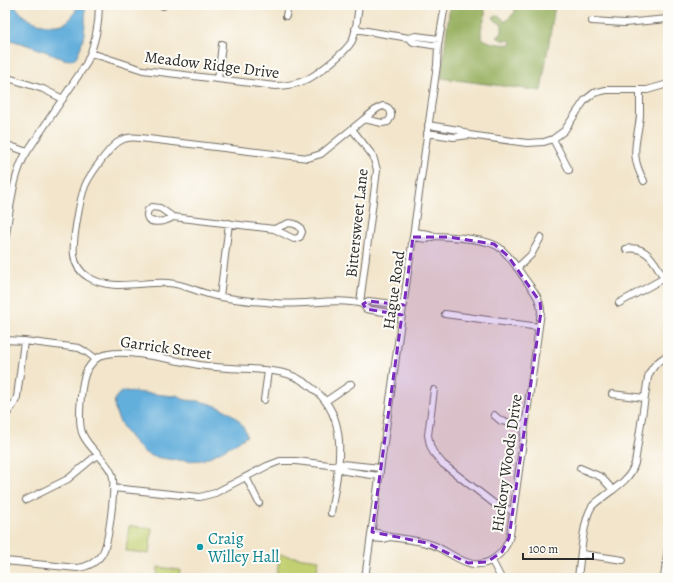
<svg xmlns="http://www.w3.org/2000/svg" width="673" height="583" font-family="Alegreya,serif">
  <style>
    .green { fill: #c3d072; stroke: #777e4e }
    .forest { fill: #9ab264; stroke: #626e48 }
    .water { fill: #63afdc; stroke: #476d84 }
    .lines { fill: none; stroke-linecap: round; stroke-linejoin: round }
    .minor-casing { stroke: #716c63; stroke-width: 8 }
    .minor { stroke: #fff; stroke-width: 6 }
    .marked { fill: #7b2cbf; fill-opacity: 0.2; stroke: #7b2cbf; stroke-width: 3; stroke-dasharray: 8 5; stroke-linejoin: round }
    .culture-dot { fill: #0f9aa8; stroke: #fdfcf7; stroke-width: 1.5 }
    .labels { text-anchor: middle; stroke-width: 4; stroke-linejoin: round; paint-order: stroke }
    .street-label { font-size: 16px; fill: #2b2b2b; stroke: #fdfcf7 }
    .culture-label { font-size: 16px; fill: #0d838f; stroke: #fdfcf7; text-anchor: start }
  </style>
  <rect width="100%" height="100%" fill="#fdfcf7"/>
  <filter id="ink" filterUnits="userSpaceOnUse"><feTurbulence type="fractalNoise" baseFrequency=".025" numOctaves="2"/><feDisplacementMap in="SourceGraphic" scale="8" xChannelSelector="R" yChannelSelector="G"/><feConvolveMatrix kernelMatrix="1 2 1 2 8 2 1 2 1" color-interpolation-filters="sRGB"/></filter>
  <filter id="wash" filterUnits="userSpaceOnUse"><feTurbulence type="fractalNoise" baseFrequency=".012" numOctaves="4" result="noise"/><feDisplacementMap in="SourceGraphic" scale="16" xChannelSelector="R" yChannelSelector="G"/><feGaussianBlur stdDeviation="0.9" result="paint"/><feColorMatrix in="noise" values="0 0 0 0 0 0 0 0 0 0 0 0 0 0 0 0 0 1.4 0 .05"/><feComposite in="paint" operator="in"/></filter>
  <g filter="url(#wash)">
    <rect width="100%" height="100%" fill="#f2e5cb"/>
    <path class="green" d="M 129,526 L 152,528 L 149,554 L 126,551 Z
      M 280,555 L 319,560 L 315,578 L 276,578 Z
      M 158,567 L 180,570 L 179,578 L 157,578 Z"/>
    <path class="forest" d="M 450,5 L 483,5 C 484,7 485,10 485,12 C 486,22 477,27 483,39 C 492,44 501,45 512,44 L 510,40 L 502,40 L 497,37 L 502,33 L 502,24 L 496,21 L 493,17 L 499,15 L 505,22 L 515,12 L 515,5 L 555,5 L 541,91 L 441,78 Z"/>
    <path class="water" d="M 5,5 L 14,5 C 18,9 21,14 25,17 C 35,24 53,28 65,23 C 71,20 76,11 78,5 L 85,5 C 86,23 85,43 75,59 C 65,63 51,53 42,50 C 30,46 17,41 5,39 Z
      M 125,391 L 173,396 L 178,395 C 183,402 191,400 198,401 C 219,405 241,414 247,436 C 238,442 210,458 201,460 C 191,462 155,459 147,454 C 134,446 96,399 125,391 Z"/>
  </g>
  <g filter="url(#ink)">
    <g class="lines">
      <g class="minor-casing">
        <path id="minor" d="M 163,6 L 163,5
          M 286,16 L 288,5
          M 592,21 L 624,23 L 668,19
          M 355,29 L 409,38
          M 438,46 L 413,42 L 409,38 L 416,36 L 439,39
          M 91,53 L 143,70 L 275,86 C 286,86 298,84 308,79 C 319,73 346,52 352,41 C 357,30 357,17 359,5
          M 5,77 L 43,89 L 63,99
          M 218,79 L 222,44
          M 640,91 C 640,99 640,108 640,116 C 637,144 629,154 644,181
          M 383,106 C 389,107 392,111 391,117 L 388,122 L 382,123 L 364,119 L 378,108 Z
          M 352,129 L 373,156 L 377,170 L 360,303
          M 427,133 L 454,137 L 469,135 L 459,130 L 428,125
          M 469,135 L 527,143 L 544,142 L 553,139 L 564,131 L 585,100 L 594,93 L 606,90 L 647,90 L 668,84
          M 553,139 L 569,170
          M 5,144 L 27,152
          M 152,207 L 160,208 L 173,217 C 165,222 142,227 148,210 Z
          M 173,217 L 274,229
          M 289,223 L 295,224 L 300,227 L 302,232 L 300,237 L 294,239 L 274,229 Z
          M 413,237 L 427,239 L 434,236 L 429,234 L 414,232
          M 5,240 C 10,213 12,175 27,152 L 86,64 C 95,45 99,26 99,5
          M 626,249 C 650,244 658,269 668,286
          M 517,268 L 531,255 L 541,237
          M 220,297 L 229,223
          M 619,303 L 668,276
          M 363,304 C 334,297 304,306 275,303 C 254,301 232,300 212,295 C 197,292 184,284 168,283 C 143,281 111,292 88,277 C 80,272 75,264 74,255 C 72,243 80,198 85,186 C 89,176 110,146 120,141 C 126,137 133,137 140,138 L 308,158 L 321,154 L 364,119
          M 445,314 L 539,327
          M 402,315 L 366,309 L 363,304 L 368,301 L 404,305
          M 5,340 L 24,341 L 79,348 L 88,353 L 96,359
          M 434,390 L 428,435 L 430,445 L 433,452 L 443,464 L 496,505 L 513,511
          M 612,394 L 644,398
          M 264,400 L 268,371
          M 326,401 L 351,384
          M 494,415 L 501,421 L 525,425
          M 5,416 L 14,404 L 17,397 L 24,341
          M 580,468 L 601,477 L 613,490
          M 379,476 L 345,471 L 338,466 L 342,464 L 380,468
          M 246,477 L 259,503
          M 113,488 L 200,497 L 215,493 L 267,466 L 280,461 L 296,461 L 338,466
          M 26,500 L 68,479 L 98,454
          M 390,537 C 404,539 419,540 433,545 C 453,553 472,575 495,558 C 503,552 508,544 510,535 L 541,312 C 541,299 533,290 525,279 C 518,269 510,256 500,248 C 488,238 450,237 434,236
          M 371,538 L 384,539 L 390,537 L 386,535 L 372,532
          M 582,554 L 623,560
          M 5,561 L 77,568 C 87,567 96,563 102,554 C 109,544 116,485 112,474 C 106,459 90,450 83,435 C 77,424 81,381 87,370 C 90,365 94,360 99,357 C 117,346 173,360 194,364 C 222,370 251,367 279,372 C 293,374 305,381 316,391 C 352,423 337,472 331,513
          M 492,561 L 501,578
          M 365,578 L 437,65 L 438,46 L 445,5
          M 578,578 C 580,562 583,521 591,508 C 593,504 598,501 602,498 C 616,487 630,480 635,463 L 648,377 C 652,366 658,361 668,355
          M 664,578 L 668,547"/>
      </g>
      <use href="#minor" class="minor"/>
    </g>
  </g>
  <path class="marked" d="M 413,237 L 449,237 L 494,244 L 508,256 L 540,302 L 541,312 L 509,538 L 502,552 L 487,562 L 468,563 L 427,543 L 372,532 L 402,315 L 366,309 L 363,304 L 368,301 L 404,305 Z"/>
  <circle class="culture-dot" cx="200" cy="547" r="4"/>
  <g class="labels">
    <g class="street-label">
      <text transform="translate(212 64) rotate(7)" y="6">Meadow Ridge Drive</text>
      <text transform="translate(356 223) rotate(-84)" y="6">Bittersweet Lane</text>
      <text transform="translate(393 290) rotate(-82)" y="6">Hague Road</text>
      <text transform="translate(166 347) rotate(8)" y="6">Garrick Street</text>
      <text transform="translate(506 463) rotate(-82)" y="6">Hickory Woods Drive</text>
    </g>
    <g class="culture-label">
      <text x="208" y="544">Craig<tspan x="208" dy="18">Willey Hall</tspan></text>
    </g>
  </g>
  <rect width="673" height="583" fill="none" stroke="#fdfcf7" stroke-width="20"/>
  <path d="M523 553v6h70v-6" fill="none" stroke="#2b2b2b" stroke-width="2"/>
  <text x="529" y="553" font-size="12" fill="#2b2b2b" stroke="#fdfcf7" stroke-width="3" paint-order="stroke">100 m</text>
</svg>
